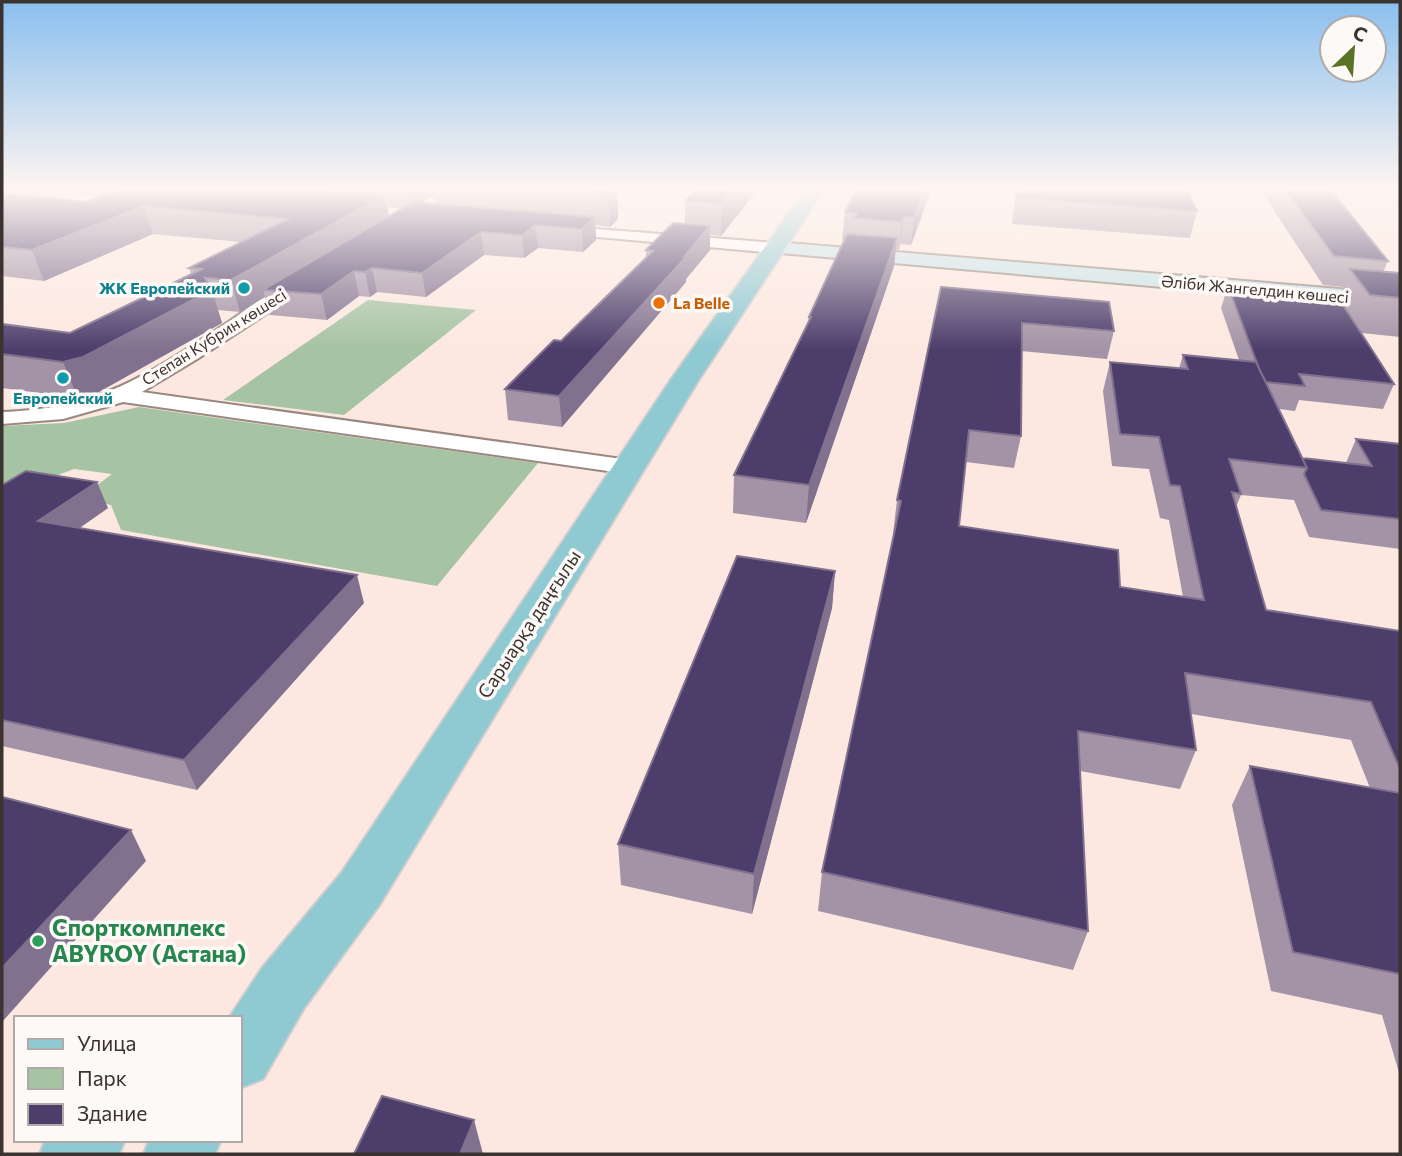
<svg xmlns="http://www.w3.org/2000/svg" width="1402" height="1156" font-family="Commissioner,sans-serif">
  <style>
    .green { fill: #a6c3a3 }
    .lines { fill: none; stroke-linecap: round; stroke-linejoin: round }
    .street-casing { stroke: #9a8880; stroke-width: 4 }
    .secondary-casing { stroke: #9a8880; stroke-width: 4 }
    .primary-casing { stroke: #d0cecd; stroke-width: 4 }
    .street { fill: #fff; fill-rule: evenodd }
    .secondary { fill: #c7e4e8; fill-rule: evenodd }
    .primary { fill: #8fc9d2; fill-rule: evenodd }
    .wall { fill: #a492a6; fill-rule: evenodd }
    .shaded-wall { fill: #81708e }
    .building { fill: #4c3d6b; stroke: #81708e; stroke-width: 2 }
    .culture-dot { fill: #0f9aa8; stroke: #fdf9f7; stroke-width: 2.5 }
    .food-dot { fill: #e8710a; stroke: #fdf9f7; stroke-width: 2.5 }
    .leisure-dot { fill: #2e9e5b; stroke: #fdf9f7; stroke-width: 2.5 }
    .labels { text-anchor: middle; stroke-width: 7; stroke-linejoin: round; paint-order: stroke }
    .far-culture-label { font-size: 16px; font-weight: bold; fill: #0d838f; stroke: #fdf9f7; text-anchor: end }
    .far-street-label { font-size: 16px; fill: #3b3330; stroke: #fdf9f7 }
    .far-food-label { font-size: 16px; font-weight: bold; fill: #c56008; stroke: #fdf9f7; text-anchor: start }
    .street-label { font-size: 19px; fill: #3b3330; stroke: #fdf9f7 }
    .near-leisure-label { font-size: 23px; font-weight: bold; fill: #27864d; stroke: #fdf9f7; text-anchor: start }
  </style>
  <rect width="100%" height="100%" fill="#fce8e0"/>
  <path class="green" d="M 368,300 L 476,310 L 344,415 L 223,400 Z
    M 139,407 L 538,463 L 437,586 L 121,530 L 111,505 L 80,498 L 112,474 L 74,469 L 2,496 L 2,426 L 64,423 Z"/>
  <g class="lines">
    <g class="street-casing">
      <path id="street" d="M 75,188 C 94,188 144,183 158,194 L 151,198 L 81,192 Z
        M 558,226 L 776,243 L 784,248 L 776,253 L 553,233 L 551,230 Z
        M 300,279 L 306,280 L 308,284 L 306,288 L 197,359 L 142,392 L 629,460 L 637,462 L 641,467 L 637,472 L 629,474 L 123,402 L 63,419 L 2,424 L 2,412 C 99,409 148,375 227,323 C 248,309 275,285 300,279 Z"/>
    </g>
    <g class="secondary-casing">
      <path id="secondary" d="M 776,242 L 1400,294 L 1400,308 L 769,252 L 766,248 L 769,244 Z"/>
    </g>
    <g class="primary-casing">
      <path id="primary" d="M 807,188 L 825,188 L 698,381 L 380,904 L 304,1008 L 263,1079 L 240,1088 L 240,1018 L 229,1018 L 262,968 L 342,872 L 670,381 Z
        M 45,1140 L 125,1140 L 119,1154 L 40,1154 Z
        M 149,1140 L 221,1140 L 215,1154 L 144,1154 Z"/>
    </g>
    <use href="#street" class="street"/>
    <use href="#secondary" class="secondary"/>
    <use href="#primary" class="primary"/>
  </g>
  <path class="wall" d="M 123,188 L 617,188 L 618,219 L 610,227 L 595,225 L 596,240 L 583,252 L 538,248 L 524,258 L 484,255 L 426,297 L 377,292 L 370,297 L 359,296 L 327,320 L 270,315 L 265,297 L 240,312 L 218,310 L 222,323 L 97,393 L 78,398 L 2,388 L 2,324 L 70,333 L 191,274 L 189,268 L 241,242 L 153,234 L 44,281 L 2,276 L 2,193 L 87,202 ZM 433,196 L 435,204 L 421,203 ZM 387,207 L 402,209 L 389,216 Z
    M 698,188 L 759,188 L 721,236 L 710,235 L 710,250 L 686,279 L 686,282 L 562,427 L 508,420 L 505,389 L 561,341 L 646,258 L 646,250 L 685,224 L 685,201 Z
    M 857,188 L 932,188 L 911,245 L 900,244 L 899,250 L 895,249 L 894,266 L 806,523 L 733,513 L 734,475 L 808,323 L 809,317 L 845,240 L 842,240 L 845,212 Z
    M 1016,188 L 1329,188 L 1388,261 L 1383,272 L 1400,273 L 1400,337 L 1362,333 L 1394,384 L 1383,409 L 1299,400 L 1295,411 L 1279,409 L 1302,458 L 1346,463 L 1356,439 L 1400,444 L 1400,549 L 1309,537 L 1294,500 L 1241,495 L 1236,507 L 1266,610 L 1400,631 L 1400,1076 L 1382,1015 L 1271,991 L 1232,805 L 1250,766 L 1370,788 L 1351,740 L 1191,714 L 1196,750 L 1180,789 L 1080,771 L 1088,931 L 1073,970 L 818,911 L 822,872 L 894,534 L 893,534 L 897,500 L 941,287 L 1114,331 L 1107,359 L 1021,351 L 1021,436 L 1014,468 L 966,462 L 959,526 L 1120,587 L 1183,597 L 1169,520 L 1160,518 L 1149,469 L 1112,466 L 1103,391 L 1110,362 L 1179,369 L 1183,355 L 1239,360 L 1221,308 L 1228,286 L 1339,298 L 1344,287 L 1323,285 L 1263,194 L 1187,189 L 1197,211 L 1190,238 L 1012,224 Z
    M 2,485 L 108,508 L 79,528 L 364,603 L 197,790 L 2,746 Z
    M 835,571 L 832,608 L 752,914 L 621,885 L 618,844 Z"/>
  <path class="shaded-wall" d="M 407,188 L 432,188 L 433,196 L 410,209 Z
    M 615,188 L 617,188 L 618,219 L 610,227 L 608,194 Z
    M 735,188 L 759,188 L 721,236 L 721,204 Z
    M 926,188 L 932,188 L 911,245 L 914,217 Z
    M 385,195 L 390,222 L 263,290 L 265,297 L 240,312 L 231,280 Z
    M 144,206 L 153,234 L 44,281 L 32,250 Z
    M 595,217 L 596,240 L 583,252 L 582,229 Z
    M 904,217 L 900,244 L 899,250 L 902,222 Z
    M 535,225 L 538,248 L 524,258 L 522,235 Z
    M 710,226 L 710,250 L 686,279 L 686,282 L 562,427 L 559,396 Z
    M 481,232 L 484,255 L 426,297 L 422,273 Z
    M 897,238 L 894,266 L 806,523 L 809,485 Z
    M 372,268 L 377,292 L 370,297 L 365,272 Z
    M 354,271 L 359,296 L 327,320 L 321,294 Z
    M 212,290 L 222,323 L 97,393 L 78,398 L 63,362 Z
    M 97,482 L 108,508 L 51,548 L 38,521 Z
    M 835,571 L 832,608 L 752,914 L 754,874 Z
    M 357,575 L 364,603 L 197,790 L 184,760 Z
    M 131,830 L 146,861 L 2,1022 L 2,968 Z
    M 474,1120 L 483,1154 L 460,1154 Z"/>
  <path class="building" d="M 123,188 L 306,188 L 385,195 L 231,280 L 205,278 L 212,290 L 83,357 L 63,362 L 2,354 L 2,324 L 70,333 L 202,269 L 189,268 L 288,219 L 144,206 L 32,250 L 2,247 L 2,193 L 87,202 Z
    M 540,188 L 615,188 L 608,194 Z
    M 698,188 L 735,188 L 721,204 L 685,201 Z
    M 857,188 L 926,188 L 914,217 L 904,217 L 902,222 L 854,218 L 857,213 L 845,212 Z
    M 1018,188 L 1186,188 L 1197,211 L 1017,198 Z
    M 1284,188 L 1329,188 L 1388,261 L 1334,256 Z
    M 413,202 L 595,217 L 582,229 L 535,225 L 522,235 L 481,232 L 422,273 L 372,268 L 365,272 L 354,271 L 321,294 L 263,290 Z
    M 673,223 L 710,226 L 684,257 L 686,257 L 559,396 L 505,389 L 554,340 L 561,341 L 653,251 L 646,250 Z
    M 847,234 L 897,238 L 809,485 L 734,475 L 811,317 L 809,317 Z
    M 1350,269 L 1400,273 L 1400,298 L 1370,295 Z
    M 1228,286 L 1337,296 L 1394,384 L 1299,374 L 1305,386 L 1266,382 L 1260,371 Z
    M 941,287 L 1109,302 L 1114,331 L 1022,323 L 1021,436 L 969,430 L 959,526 L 1118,550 L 1120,587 L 1204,600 L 1180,486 L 1170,485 L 1159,437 L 1120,434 L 1110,362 L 1188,369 L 1183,355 L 1256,362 L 1307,468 L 1229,459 L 1241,494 L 1232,492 L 1266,610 L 1400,631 L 1400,769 L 1371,702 L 1185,673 L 1196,750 L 1078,731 L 1088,931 L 822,872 L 901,501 L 897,500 Z
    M 1356,439 L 1400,444 L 1400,519 L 1321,510 L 1304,474 L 1307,468 L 1302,458 L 1372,466 Z
    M 26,471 L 97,482 L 38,521 L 357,575 L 184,760 L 2,720 L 2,485 Z
    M 737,556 L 835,571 L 754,874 L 618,844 Z
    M 1250,766 L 1400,793 L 1400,974 L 1293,952 Z
    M 2,797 L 131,830 L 2,968 Z
    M 382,1096 L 474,1120 L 460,1154 L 354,1154 Z"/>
  <linearGradient id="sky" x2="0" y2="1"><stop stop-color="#89bfee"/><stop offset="0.54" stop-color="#fef5f1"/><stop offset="1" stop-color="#fef5f1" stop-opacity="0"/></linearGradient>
  <rect width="1402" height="350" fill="url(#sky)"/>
  <g class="culture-dot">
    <circle cx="244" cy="288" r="7"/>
    <circle cx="63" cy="378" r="7"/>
  </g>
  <circle class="food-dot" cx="659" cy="303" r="7"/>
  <circle class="leisure-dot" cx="38" cy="941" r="7"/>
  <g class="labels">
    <g class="far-culture-label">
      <text x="230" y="294">ЖК Европейский</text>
      <text x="63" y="404" text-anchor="middle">Европейский</text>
    </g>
    <g class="far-street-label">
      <text transform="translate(1255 289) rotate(5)" y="6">Әліби Жангелдин көшесі</text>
      <text transform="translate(214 337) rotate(-32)" y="6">Степан Кубрин көшесі</text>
    </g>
    <g class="far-food-label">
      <text x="673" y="309">La Belle</text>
    </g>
    <g class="street-label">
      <text transform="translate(529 624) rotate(-57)" y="7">Сарыарқа даңғылы</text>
    </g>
    <g class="near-leisure-label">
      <text x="52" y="936">Спорткомплекс<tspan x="52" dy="26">ABYROY (Астана)</tspan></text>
    </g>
  </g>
  <rect width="1402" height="1156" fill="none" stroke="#3b3330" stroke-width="7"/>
  <rect x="14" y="1016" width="228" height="126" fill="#fdf9f7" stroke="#afaaa7" stroke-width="2"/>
  <rect x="28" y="1039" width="35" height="10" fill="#8fc9d2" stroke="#afaaa7" stroke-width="2"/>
  <text x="77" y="1051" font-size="21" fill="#3b3330">Улица</text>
  <rect x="28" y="1068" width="35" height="21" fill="#a6c3a3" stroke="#afaaa7" stroke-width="2"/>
  <text x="77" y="1086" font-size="21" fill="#3b3330">Парк</text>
  <rect x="28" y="1104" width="35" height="21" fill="#4c3d6b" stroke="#afaaa7" stroke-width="2"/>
  <text x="77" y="1121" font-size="21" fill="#3b3330">Здание</text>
  <g transform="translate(1353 49) rotate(25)"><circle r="33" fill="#fdf9f7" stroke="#afaaa7" stroke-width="2"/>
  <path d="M0-5L12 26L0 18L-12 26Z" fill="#587326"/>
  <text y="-10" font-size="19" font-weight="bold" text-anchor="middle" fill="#3b3330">С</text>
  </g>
</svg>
